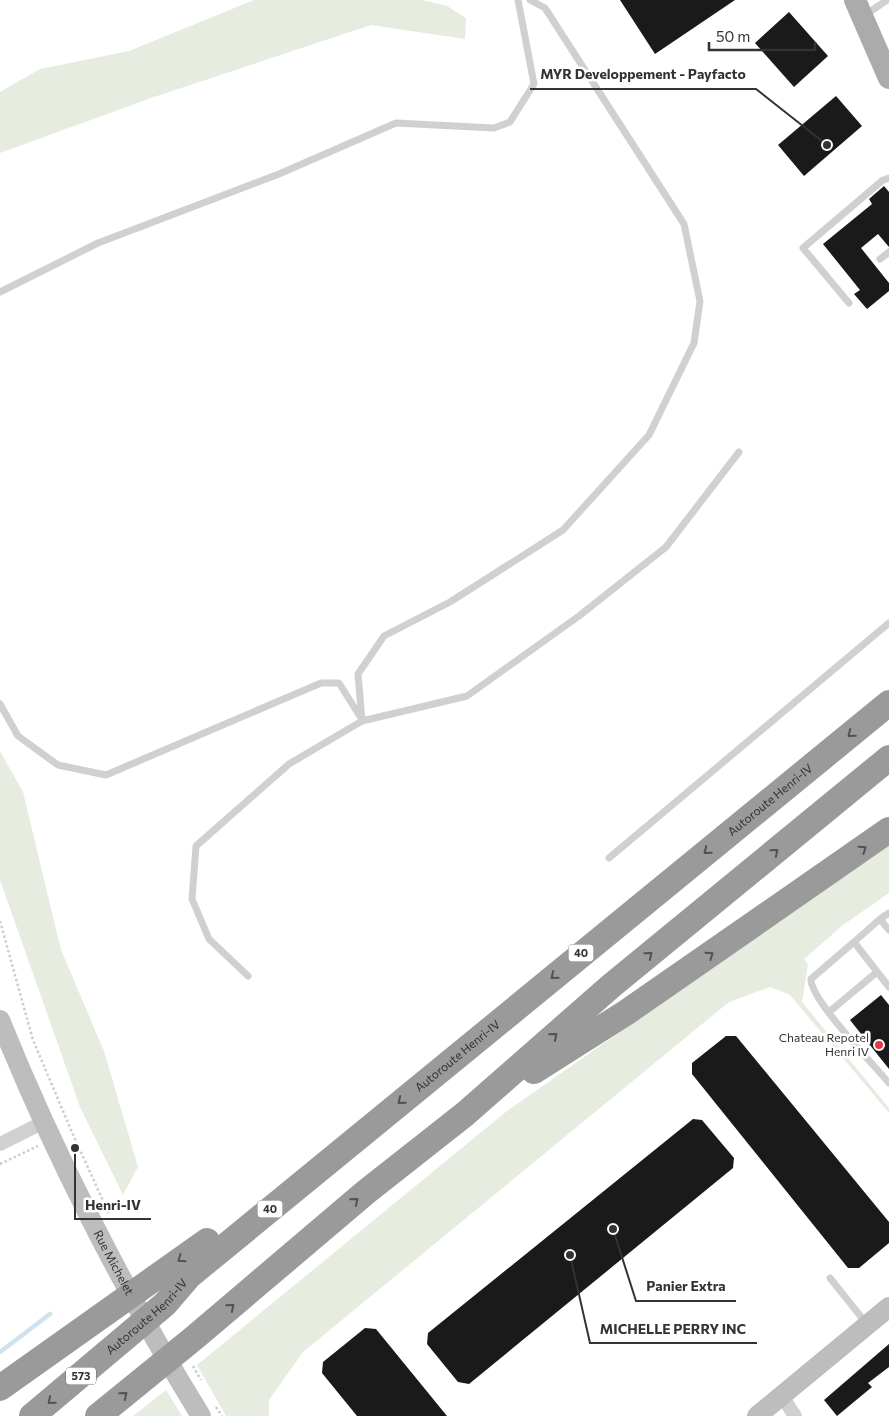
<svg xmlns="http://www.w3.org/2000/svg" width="889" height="1416" font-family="Commissioner,sans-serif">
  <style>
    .green { fill: #e6ecdf }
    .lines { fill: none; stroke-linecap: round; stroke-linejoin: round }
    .stream { stroke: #cfe2ee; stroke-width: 4.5 }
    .building { fill: #1a1a1a }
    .path { stroke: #cdcdcd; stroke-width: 2.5; stroke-dasharray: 2.5 2.5; stroke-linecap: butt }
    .lane { stroke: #d0d0d0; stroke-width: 7 }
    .street { stroke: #d0d0d0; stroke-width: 14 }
    .secondary { stroke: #bdbdbd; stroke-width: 20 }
    .primary { stroke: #ababab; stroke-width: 22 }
    .highway { stroke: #9a9a9a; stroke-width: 26 }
    .oneway { stroke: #525252 }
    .poi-dot { fill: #e63946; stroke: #fff; stroke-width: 2 }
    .labels { text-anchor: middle; stroke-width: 5; stroke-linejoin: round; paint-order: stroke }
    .shield { fill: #fff; stroke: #707070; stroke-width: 1 }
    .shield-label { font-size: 11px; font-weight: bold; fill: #333 }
    .street-label { font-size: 12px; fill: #333; stroke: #fff }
    .poi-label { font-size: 12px; fill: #333; stroke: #fff; text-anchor: end }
    .leader { fill: none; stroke: #333; stroke-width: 2 }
    .callout-dot { fill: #333; stroke: #fff; stroke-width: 2 }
    .callout-label { font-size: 14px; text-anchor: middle; font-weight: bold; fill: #333; stroke: #fff; stroke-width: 5; stroke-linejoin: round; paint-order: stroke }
  </style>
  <rect width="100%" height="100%" fill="#fff"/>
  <path class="green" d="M 254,0 L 422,0 L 447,6 L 466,18 L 465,39 L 371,25 L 154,97 L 0,153 L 0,92 L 40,69 L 129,51 Z
    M 0,751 L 23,792 L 61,950 L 104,1051 L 138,1167 L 123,1195 L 80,1107 L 0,880 Z
    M 889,844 L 889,893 L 843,925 L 804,959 L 808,964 L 802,1002 L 889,1108 L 889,1113 L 790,995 L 770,987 L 729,1002 L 303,1352 L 269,1400 L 269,1416 L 226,1416 L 197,1365 L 507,1111 Z
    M 166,1390 L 182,1416 L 133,1416 Z"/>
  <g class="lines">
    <path class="stream" d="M 0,1352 L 50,1314"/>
  </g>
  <path class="building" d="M 620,0 L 735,0 L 655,54 Z
    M 789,12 L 828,56 L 794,87 L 755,43 Z
    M 836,96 L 862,126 L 804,176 L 778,145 Z
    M 884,186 L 889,192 L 889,247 L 878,234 L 861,248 L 889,283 L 889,291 L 867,309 L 854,294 L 860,290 L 823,244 L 872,204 L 869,199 Z
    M 881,995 L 889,1005 L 889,1069 L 850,1020 Z
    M 726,1036 L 736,1036 L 889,1222 L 889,1243 L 859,1268 L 848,1268 L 692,1074 L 692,1063 Z
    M 693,1119 L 702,1120 L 734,1158 L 733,1168 L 469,1384 L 458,1382 L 427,1344 L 428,1333 Z
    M 365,1328 L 376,1329 L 447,1416 L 357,1416 L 322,1373 L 323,1362 Z
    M 889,1344 L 889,1367 L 868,1383 L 872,1387 L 837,1416 L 824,1400 Z"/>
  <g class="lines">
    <path class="path" d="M 0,921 L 33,1040 L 71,1130 L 109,1214
      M 0,1164 L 38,1146
      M 193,1366 L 201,1380
      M 216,1407 L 222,1416"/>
    <path class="lane" d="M 865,15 L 887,0
      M 880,259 L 889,252
      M 0,292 L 98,243 L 279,174 L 396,123 L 494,128 L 510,122 L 534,84 L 518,0
      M 849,303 L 803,248 L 883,180 L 889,178
      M 0,704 L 18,736 L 58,765 L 106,775 L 321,683 L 339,683 L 361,718
      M 362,721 L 358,674 L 384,636 L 450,602 L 563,530 L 649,435 L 694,343 L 700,301 L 684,224 L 545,8 L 530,0
      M 609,858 L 889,623
      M 880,919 L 889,913
      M 854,942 L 880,919 L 889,930
      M 248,976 L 209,939 L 192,899 L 196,846 L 289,764 L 362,721 L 467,696 L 579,616 L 666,547 L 739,452
      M 889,987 L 854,942 L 811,979 C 810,999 873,1064 889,1083
      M 829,1012 L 877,972
      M 830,1278 L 866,1323"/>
    <path class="street" d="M 0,1144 L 44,1122
      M 782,1396 L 795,1416"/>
    <g class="secondary">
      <path id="s1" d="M 0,1020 C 54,1154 125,1293 201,1416"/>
      <path d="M 757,1416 L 889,1307"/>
    </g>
    <path class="primary" d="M 855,0 L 889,78"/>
    <g class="highway">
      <path d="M 534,1071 L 627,1012 L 889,830"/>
      <path d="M 0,1388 L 207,1241"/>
      <path id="s2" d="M 32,1416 L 165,1304 L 189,1276 L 889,703"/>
      <path d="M 98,1416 L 194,1338 L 366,1192 L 465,1114 L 611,986 L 889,758"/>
    </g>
  </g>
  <defs><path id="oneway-chevron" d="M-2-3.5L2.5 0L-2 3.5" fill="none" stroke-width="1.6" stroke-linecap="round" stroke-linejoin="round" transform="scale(1.25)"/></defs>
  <g class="oneway">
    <use href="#oneway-chevron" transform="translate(851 734) rotate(141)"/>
    <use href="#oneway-chevron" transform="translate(863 849) rotate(-35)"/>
    <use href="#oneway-chevron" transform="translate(707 851) rotate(141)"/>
    <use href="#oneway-chevron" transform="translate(775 852) rotate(-39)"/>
    <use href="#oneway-chevron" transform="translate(649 955) rotate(-39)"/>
    <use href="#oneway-chevron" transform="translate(710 955) rotate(-34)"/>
    <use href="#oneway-chevron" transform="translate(554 976) rotate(141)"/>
    <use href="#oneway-chevron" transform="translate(554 1036) rotate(-41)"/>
    <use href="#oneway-chevron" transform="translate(401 1101) rotate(141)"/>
    <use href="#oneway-chevron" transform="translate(355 1201) rotate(-40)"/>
    <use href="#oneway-chevron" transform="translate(181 1259) rotate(145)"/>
    <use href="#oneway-chevron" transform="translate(231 1307) rotate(-40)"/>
    <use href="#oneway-chevron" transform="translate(124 1395) rotate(-39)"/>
    <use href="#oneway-chevron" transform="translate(51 1401) rotate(140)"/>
  </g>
  <circle class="poi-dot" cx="879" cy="1045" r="5"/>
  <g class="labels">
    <g class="shield">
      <rect x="568.5" y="944.5" width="25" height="17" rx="4"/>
      <rect x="257.5" y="1200.5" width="25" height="17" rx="4"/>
      <rect x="66" y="1367.5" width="30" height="17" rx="4"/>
    </g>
    <g class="shield-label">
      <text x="581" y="957">40</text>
      <text x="270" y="1213">40</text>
      <text x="81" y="1380">573</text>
    </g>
    <g class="street-label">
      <text dy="4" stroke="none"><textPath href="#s2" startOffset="962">Autoroute Henri-IV</textPath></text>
      <text dy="4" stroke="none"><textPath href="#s2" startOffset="558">Autoroute Henri-IV</textPath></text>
      <text dy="4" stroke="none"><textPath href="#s1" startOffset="268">Rue Michelet</textPath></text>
      <text dy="4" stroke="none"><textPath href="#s2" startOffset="152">Autoroute Henri-IV</textPath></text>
    </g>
    <g class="poi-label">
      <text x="869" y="1042">Chateau Repotel<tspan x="869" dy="14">Henri IV</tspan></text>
    </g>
  </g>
  <path class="leader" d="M827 145L756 89H530M75 1148L75 1219H151M613 1229L636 1301H736M570 1255L590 1343H757"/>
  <g class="callout-dot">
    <circle cx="827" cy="145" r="5"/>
    <circle cx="75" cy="1148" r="5"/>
    <circle cx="613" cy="1229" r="5"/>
    <circle cx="570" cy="1255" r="5"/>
  </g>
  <g class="callout-label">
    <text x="643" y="79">MYR Developpement - Payfacto</text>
    <text x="113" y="1210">Henri-IV</text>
    <text x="686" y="1291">Panier Extra</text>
    <text x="673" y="1334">MICHELLE PERRY INC</text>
  </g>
  <path d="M709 42v8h106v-8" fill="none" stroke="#333333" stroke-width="2.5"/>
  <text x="716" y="42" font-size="15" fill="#333333" stroke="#ffffff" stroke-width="4" paint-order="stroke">50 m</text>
</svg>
